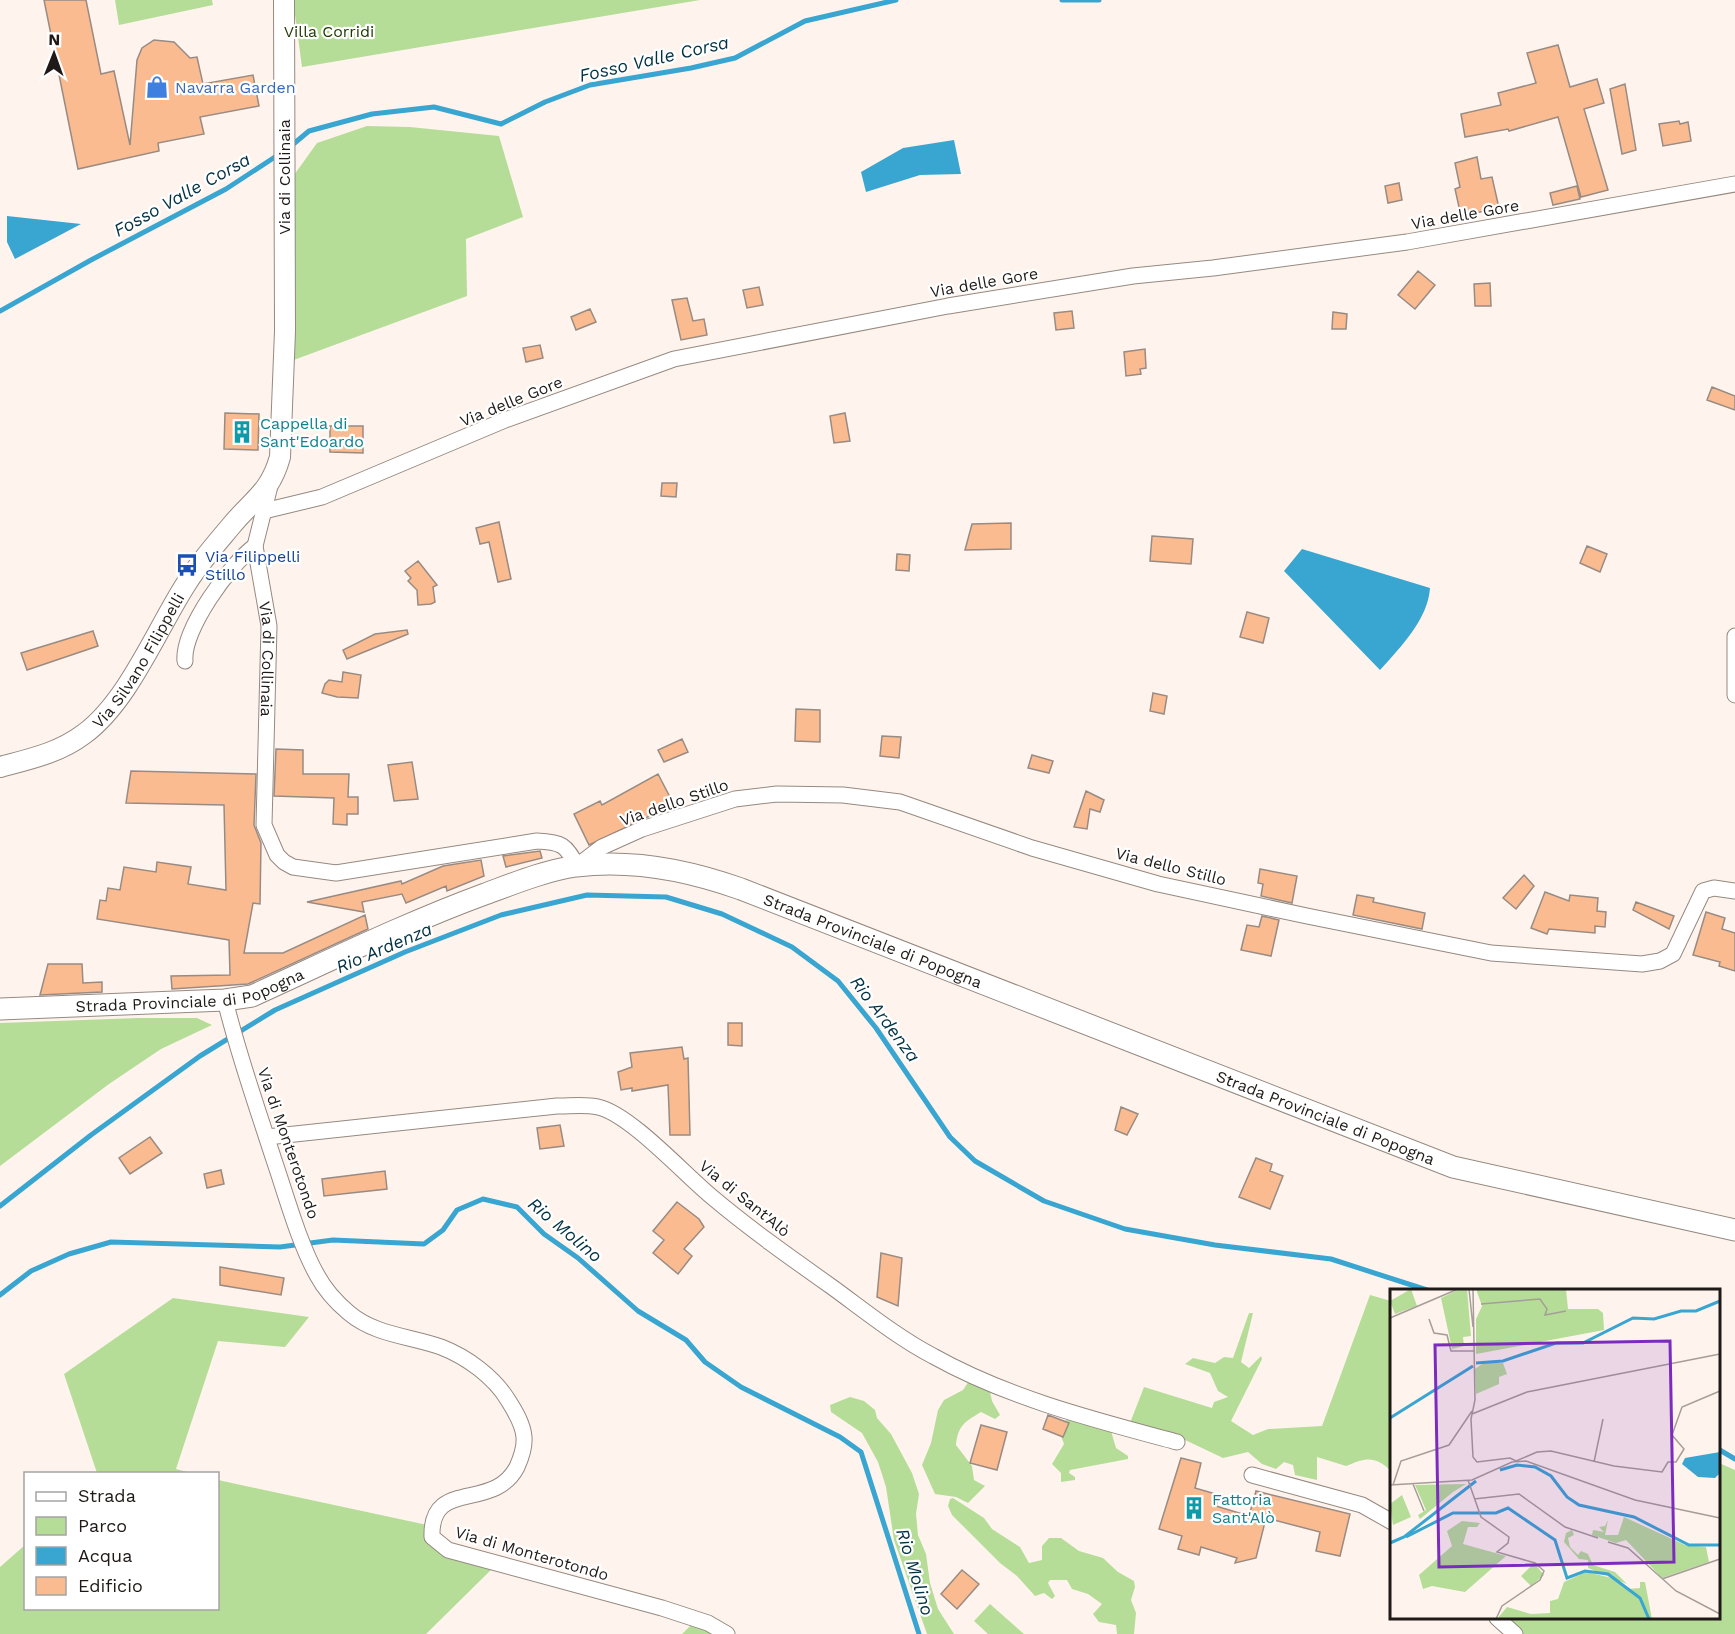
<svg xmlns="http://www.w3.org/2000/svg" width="1735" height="1634" font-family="'Work Sans',sans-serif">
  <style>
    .green { fill: #b5dd98 }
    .water { fill: #39a5d1 }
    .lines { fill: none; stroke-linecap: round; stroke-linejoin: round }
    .stream { stroke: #39a5d1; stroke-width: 5 }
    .building { fill: #fbbb91; stroke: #988b83; stroke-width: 1.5 }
    .minor-casing { stroke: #958981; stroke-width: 17 }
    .tertiary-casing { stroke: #958981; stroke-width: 22 }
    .secondary-casing { stroke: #958981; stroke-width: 23 }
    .minor { stroke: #fff; stroke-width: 15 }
    .tertiary { stroke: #fff; stroke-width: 20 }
    .secondary { stroke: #fff; stroke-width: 21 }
    .labels { text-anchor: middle; stroke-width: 4.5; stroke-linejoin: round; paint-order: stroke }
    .park-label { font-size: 16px; fill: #1c3700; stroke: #fff }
    .shop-label { font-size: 16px; fill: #366cbe; stroke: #fff; text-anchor: start }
    .street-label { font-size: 16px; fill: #1f1a17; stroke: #fff }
    .culture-label { font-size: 16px; fill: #0d838f; stroke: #fff; text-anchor: start }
    .transit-label { font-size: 16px; fill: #164399; stroke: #fff; text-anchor: start }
    .water-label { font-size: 18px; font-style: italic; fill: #003143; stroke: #fff }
    .inset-river { fill: none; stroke: #39a5d1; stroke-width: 3 }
    .inset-road { fill: none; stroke: #a59d97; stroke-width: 1.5 }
    .view { fill: #7b2cbf; fill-opacity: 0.15; stroke: #7b2cbf; stroke-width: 3 }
    .inset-edge { fill: none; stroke: #1f1a17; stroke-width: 3 }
  </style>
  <rect width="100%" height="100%" fill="#fff4ed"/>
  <path class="green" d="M 115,0 L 212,0 L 213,5 L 119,25 Z
    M 293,0 L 700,0 L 302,67 Z
    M 367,126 L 410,127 L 499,136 L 523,217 L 466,239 L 467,296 L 291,361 L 289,182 L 317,143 Z
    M 138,1018 L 197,1018 L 212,1025 L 161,1049 L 109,1084 L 0,1166 L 0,1023 Z
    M 1370,1295 L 1391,1301 L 1391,1471 C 1375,1455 1365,1458 1346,1466 L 1317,1457 L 1317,1480 L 1295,1475 L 1293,1465 L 1284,1462 L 1276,1469 L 1262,1464 L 1248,1452 L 1223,1458 L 1183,1439 L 1130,1423 L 1144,1387 L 1212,1408 L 1214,1402 L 1228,1397 L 1218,1391 L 1210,1373 L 1185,1364 L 1193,1358 L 1215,1363 L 1224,1357 L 1233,1358 L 1249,1313 L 1253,1313 L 1241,1362 L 1249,1368 L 1261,1356 L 1262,1359 L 1231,1421 L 1253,1435 L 1268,1429 L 1322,1426 Z
    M 173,1298 L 309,1317 L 285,1347 L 218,1341 L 176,1469 L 191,1473 L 97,1473 L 64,1374 Z
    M 969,1381 L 989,1387 L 992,1401 L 1000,1415 L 995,1419 L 981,1412 C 965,1422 958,1425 956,1445 L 972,1466 L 974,1480 L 985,1486 L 968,1503 L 956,1497 L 935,1494 L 922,1465 L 931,1443 L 938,1410 L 944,1400 L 963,1390 Z
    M 850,1397 L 864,1401 L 875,1410 L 877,1418 L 891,1434 L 912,1473 L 919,1494 L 916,1514 L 918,1535 L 926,1554 L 930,1583 L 938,1609 L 954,1634 L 927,1634 L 894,1540 L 886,1487 L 878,1462 L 862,1433 L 831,1412 L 830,1405 Z
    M 1072,1418 L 1111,1431 L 1116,1448 L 1128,1456 L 1128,1459 L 1070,1470 L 1069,1473 L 1075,1477 L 1075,1480 L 1061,1482 L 1061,1473 L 1052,1464 L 1064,1444 L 1059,1431 L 1062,1422 Z
    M 1719,1463 L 1735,1470 L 1735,1634 L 1520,1634 L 1502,1618 L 1718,1618 Z
    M 218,1480 L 432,1526 L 432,1537 L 497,1564 L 426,1634 L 0,1634 L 0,1567 L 25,1545 L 26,1608 L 218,1608 Z
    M 953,1498 L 984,1518 L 992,1529 L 1020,1547 L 1029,1563 L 1042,1560 L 1042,1546 L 1049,1538 L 1061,1538 L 1079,1551 L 1103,1558 L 1118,1572 L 1134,1581 L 1135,1587 L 1131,1600 L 1136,1613 L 1134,1634 L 1117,1634 L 1116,1625 L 1099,1622 L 1093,1614 L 1102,1604 L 1088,1594 L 1072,1589 L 1067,1580 L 1050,1580 L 1048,1583 L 1055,1596 L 1052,1599 L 1044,1593 L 1035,1596 L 1017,1576 L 1000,1563 L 952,1515 L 948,1506 L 950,1499 Z
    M 990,1604 L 1024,1634 L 988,1634 L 974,1621 Z
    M 697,1619 L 727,1634 L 682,1634 Z"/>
  <path class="water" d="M 954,140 L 961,174 L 920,175 L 866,192 L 861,172 L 903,148 Z
    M 7,216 L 81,224 L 15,259 L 7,242 Z
    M 1302,549 L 1430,588 C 1428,619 1401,647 1380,670 L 1284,571 Z"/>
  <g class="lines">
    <path class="stream" d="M 1062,0 L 1099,0
      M 291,146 L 309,131 L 372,114 L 434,107 L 501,124 L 545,102 L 590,85 L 691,68 L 735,58 L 805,21 L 896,0
      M 0,311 L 91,260 L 226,189 L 278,155
      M 0,1206 L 91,1135 L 200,1056 L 275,1010 L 405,952 L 501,915 L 587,895 L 666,897 L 722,914 L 792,947 L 838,981 L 876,1028 L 950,1137 L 975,1161 L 1044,1201 L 1125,1229 L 1215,1245 L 1331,1259 L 1427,1290
      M 0,1295 L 31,1271 L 69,1254 L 111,1242 L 280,1247 L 333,1240 L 424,1244 L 443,1230 L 457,1210 L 483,1199 L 517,1207 L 544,1234 L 578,1258 L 638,1311 L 686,1340 L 705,1362 L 741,1387 L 840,1437 L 861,1452 L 919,1634
      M 1718,1449 L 1735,1459"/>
  </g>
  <path class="building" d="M 44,0 L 86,0 L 101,74 L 114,71 L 130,145 L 137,60 L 142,48 L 154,40 L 174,42 L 190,58 L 197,57 L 203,84 L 253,75 L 259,106 L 200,117 L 204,134 L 158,143 L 159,151 L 78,169 Z
    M 1558,45 L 1570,87 L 1597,79 L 1604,103 L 1584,109 L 1608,190 L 1581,197 L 1558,117 L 1509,131 L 1508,129 L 1465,137 L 1461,114 L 1501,105 L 1498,93 L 1536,83 L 1527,53 Z
    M 1625,84 L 1636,150 L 1622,154 L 1610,89 Z
    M 1679,121 L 1680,124 L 1688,122 L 1691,141 L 1663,146 L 1659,124 Z
    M 1477,157 L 1481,179 L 1492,177 L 1499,208 L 1461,216 L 1455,189 L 1460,187 L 1455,163 Z
    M 1399,183 L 1402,200 L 1388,203 L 1385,186 Z
    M 1577,186 L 1580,199 L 1553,205 L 1550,193 Z
    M 1418,271 L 1435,285 L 1415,309 L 1398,295 Z
    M 1490,283 L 1491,306 L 1475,306 L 1474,284 Z
    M 759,287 L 763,305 L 747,308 L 743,290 Z
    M 687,298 L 693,321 L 704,319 L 707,335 L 681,340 L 672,300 Z
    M 590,309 L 596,322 L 576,330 L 571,317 Z
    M 1072,311 L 1074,328 L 1056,330 L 1054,313 Z
    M 1333,312 L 1347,314 L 1346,329 L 1332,329 Z
    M 540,345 L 543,358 L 526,362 L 523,348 Z
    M 1145,349 L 1146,368 L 1140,369 L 1141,374 L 1126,376 L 1124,352 Z
    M 1712,387 L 1735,396 L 1735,410 L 1707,400 Z
    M 225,413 L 259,414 L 258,450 L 224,449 Z
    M 845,413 L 850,441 L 834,443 L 830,416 Z
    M 330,426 L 363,426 L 363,453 L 330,452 Z
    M 662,483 L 677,483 L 676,497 L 661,496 Z
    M 499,522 L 511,579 L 498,582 L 489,542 L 480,544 L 476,528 Z
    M 1011,523 L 1011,549 L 965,550 L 972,524 Z
    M 1152,536 L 1193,539 L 1191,564 L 1150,561 Z
    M 1587,546 L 1607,554 L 1600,572 L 1580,563 Z
    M 897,554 L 910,555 L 909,571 L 896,570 Z
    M 418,561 L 437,585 L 433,587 L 435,602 L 431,604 L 418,605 L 417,590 L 408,581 L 411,578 L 405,571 Z
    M 1247,612 L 1269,618 L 1263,643 L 1240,637 Z
    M 407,630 L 408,634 L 347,659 L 343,650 L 375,634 Z
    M 93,631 L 98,646 L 27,670 L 21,653 Z
    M 343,672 L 361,675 L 358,698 L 337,697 L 322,693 L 325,684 L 329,680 L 342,682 Z
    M 1153,693 L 1167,696 L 1164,714 L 1150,711 Z
    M 796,709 L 820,710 L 820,742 L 795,741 Z
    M 882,736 L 901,737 L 899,758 L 880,756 Z
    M 682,739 L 688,752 L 664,762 L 658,750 Z
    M 276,749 L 303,750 L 303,774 L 349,774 L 348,797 L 358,797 L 358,814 L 347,814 L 347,825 L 333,824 L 334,798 L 274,796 Z
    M 1032,755 L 1053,761 L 1049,773 L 1028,768 Z
    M 412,762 L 418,799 L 394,801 L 388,765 Z
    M 131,771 L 256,774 L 254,825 L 261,843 L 260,904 L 253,903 L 244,953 L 283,953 L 365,915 L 368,929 L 248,984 L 172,989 L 171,976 L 230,975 L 229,940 L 97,919 L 100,900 L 106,901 L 108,888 L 120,890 L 124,867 L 156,872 L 157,862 L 191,867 L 188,884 L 226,890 L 224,805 L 126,803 Z
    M 658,774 L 672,801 L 650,812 L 652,815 L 589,845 L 574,814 L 600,801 L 602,805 Z
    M 1086,791 L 1104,800 L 1100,812 L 1090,809 L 1087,829 L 1074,827 Z
    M 540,851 L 542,858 L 506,867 L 503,856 Z
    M 481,860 L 484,876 L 447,891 L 446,886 L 406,903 L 402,894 L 362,902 L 364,912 L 307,902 L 401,881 L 402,884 L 443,866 Z
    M 1260,869 L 1297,876 L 1292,903 L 1261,896 L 1263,884 L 1258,883 Z
    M 1524,875 L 1534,886 L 1516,909 L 1503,898 Z
    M 1545,892 L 1569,901 L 1570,895 L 1598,898 L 1597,911 L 1606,912 L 1605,927 L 1595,926 L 1595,933 L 1549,929 L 1547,934 L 1531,928 Z
    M 1357,895 L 1374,898 L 1373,902 L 1425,913 L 1422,929 L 1353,915 Z
    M 1636,902 L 1674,916 L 1669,929 L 1633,910 Z
    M 1706,912 L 1725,918 L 1722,929 L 1735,933 L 1735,971 L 1719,966 L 1720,962 L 1693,955 Z
    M 1262,916 L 1279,920 L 1271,956 L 1241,950 L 1247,925 L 1259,927 Z
    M 48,964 L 82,964 L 83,983 L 102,982 L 102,992 L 40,995 Z
    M 728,1023 L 742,1023 L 742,1046 L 728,1045 Z
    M 682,1047 L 684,1059 L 688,1058 L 690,1135 L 670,1135 L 668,1085 L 632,1091 L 632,1088 L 621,1090 L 618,1072 L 632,1067 L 630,1053 Z
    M 1121,1107 L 1138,1114 L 1127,1135 L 1115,1130 Z
    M 560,1125 L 564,1146 L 540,1149 L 537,1128 Z
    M 150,1137 L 162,1153 L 130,1174 L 119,1158 Z
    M 1256,1158 L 1272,1164 L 1270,1171 L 1283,1176 L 1270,1209 L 1239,1197 Z
    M 221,1170 L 224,1184 L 207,1188 L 204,1174 Z
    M 385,1171 L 387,1189 L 324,1196 L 322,1179 Z
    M 677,1202 L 699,1219 L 704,1227 L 684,1249 L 692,1256 L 678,1274 L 653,1253 L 664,1240 L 653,1231 Z
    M 881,1253 L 902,1258 L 898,1306 L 877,1297 Z
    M 220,1267 L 284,1278 L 281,1295 L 220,1285 Z
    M 1048,1415 L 1069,1423 L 1063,1437 L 1043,1429 Z
    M 981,1425 L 1007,1432 L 997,1470 L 970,1463 Z
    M 1181,1458 L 1201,1463 L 1195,1488 L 1219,1495 L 1216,1506 L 1249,1516 L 1256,1491 L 1350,1514 L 1340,1556 L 1316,1551 L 1320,1532 L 1266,1518 L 1256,1558 L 1235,1563 L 1237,1558 L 1201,1547 L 1199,1555 L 1178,1549 L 1182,1536 L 1159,1529 Z
    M 962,1570 L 979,1584 L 957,1609 L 941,1594 Z"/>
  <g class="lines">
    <g class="minor-casing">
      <g id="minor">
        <path id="s1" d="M 270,486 L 255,546 L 269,626 L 264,825 L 277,855 L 284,862 L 293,867 L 336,873 L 537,841 C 562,842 566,845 577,866 L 602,847 L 642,829 L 735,799 L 777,794 L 843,795 L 900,802 L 1032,848 L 1158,884 L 1307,916 L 1491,953 L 1642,964 L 1660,961 L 1673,954 L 1703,891 L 1714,888 L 1735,891"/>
        <path d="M 264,511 L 322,497 L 505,420 L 674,359 L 948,306 L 1133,276 L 1213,268 L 1407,242 L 1735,184"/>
        <path d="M 1735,636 L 1735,695"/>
        <path d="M 185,661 C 182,630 230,564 255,546"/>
        <path d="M 225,1000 C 238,1054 257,1107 274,1160 C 286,1195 299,1243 317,1275 C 324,1288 337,1303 349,1313 C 375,1335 410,1336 441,1347 C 467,1357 494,1377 508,1400 C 515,1411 523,1424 524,1437 C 525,1448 521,1458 517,1467 C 493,1513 430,1477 432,1537 L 448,1550 L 662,1608 L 708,1623 L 727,1634"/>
        <path d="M 267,1137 L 557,1106 C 570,1106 586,1104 598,1107 C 630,1114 685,1175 712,1197 C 750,1229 791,1258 832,1287 C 865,1311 897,1337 933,1356 C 1008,1398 1095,1420 1177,1442"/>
        <path d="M 1252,1475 L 1362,1505 L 1392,1522"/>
        <path d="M 1497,1618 L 1515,1634"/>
      </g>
    </g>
    <g class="tertiary-casing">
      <g id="tertiary">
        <path id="s2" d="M 0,767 C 30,759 59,753 84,734 C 128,702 157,629 186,584 C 199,563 215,545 231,526 C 253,499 270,493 280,457 L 285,331 L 284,0"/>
      </g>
    </g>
    <g class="secondary-casing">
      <g id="secondary">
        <path id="s3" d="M 0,1009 L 225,1000 L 252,996 C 329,961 406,923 485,894 C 515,883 544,871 576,866 C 632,859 688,870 741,889 L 1453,1167 L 1735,1230"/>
      </g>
    </g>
    <use href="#minor" class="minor"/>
    <use href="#tertiary" class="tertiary"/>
    <use href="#secondary" class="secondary"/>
  </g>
  <defs>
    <g id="shop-bare" transform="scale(1.8)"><path d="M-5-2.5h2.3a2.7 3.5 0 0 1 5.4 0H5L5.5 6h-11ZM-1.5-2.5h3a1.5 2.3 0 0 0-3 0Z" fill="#3f7fe0" stroke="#fff" stroke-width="2.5" paint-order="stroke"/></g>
    <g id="building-bare" transform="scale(1.8)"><path d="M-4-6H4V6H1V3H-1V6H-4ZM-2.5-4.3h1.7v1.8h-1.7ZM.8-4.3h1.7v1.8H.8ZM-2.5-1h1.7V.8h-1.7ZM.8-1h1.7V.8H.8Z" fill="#0f9aa8" stroke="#fff" stroke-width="2.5" paint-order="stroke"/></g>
    <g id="bus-bare" transform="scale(1.8)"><path d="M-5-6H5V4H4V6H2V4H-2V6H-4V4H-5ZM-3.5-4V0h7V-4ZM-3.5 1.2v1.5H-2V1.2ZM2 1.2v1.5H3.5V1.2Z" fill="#1a4fb4" stroke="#fff" stroke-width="2.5" paint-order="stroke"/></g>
  </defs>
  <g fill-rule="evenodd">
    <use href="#shop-bare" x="157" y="87"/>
    <use href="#building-bare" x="242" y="432"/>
    <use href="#bus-bare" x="187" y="565"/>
    <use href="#building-bare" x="1194" y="1508"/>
  </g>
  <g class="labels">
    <g class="park-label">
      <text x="329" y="37">Villa Corridi</text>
    </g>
    <g class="shop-label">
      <text x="175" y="93">Navarra Garden</text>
    </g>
    <g class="street-label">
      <text transform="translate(284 177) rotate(-90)" y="6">Via di Collinaia</text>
      <text transform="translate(1465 214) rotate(-10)" y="6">Via delle Gore</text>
      <text transform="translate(984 282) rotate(-10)" y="6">Via delle Gore</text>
      <text transform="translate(511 401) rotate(-22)" y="6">Via delle Gore</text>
      <text dy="6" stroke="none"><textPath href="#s2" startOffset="183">Via Silvano Filippelli</textPath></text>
      <text dy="6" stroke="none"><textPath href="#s1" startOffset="176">Via di Collinaia</textPath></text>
      <text transform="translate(674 802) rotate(-19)" y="6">Via dello Stillo</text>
      <text transform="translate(1171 866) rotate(14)" y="6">Via dello Stillo</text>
      <text dy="6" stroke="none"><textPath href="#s3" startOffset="912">Strada Provinciale di Popogna</textPath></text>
      <text dy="6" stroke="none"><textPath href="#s3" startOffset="192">Strada Provinciale di Popogna</textPath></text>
      <text dy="6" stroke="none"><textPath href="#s3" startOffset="1398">Strada Provinciale di Popogna</textPath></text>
      <text transform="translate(289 1143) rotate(71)" y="6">Via di Monterotondo</text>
      <text transform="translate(745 1198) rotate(39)" y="6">Via di Sant'Alò</text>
      <text transform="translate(532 1553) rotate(16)" y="6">Via di Monterotondo</text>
    </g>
    <g class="culture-label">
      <text x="260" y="429">Cappella di<tspan x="260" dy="18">Sant'Edoardo</tspan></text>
      <text x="1212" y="1505">Fattoria<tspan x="1212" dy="18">Sant'Alò</tspan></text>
    </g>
    <g class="transit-label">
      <text x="205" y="562">Via Filippelli<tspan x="205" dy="18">Stillo</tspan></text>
    </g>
    <g class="water-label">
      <text transform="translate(654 59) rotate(-13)" y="6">Fosso Valle Corsa</text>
      <text transform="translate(182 195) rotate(-29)" y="6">Fosso Valle Corsa</text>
      <text transform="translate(384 948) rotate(-23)" y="6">Rio Ardenza</text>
      <text transform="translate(885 1019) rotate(53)" y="6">Rio Ardenza</text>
      <text transform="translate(565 1230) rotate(40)" y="6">Rio Molino</text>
      <text transform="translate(915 1572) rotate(73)" y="6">Rio Molino</text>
    </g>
  </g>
  <g transform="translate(1390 1289)">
    <rect width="330" height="330" fill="#fff4ed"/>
    <path d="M 21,0 L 27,17 L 5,25 L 0,12 ZM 70,0 L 77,0 L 81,47 L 73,48 L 74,57 L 62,60 L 51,9 ZM 86,0 L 176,0 L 178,20 L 208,20 L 213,24 L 214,41 L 86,65 L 86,30 L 92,17 ZM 95,73 L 113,74 L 117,85 L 109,88 L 109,95 L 86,105 L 85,80 ZM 76,195 L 63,203 L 30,230 L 28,226 L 36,221 L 25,196 ZM 12,206 L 21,228 L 3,236 L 0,215 ZM 234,228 L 295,256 L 316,258 L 319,273 L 272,289 L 236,251 L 226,254 L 202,246 L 203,241 L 214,243 L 209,238 L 215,237 L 218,231 L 215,246 L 228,246 ZM 72,232 L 90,234 L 87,238 L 78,238 L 73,255 L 116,267 L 75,303 L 42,297 L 33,300 L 29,286 L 62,257 L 57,242 ZM 182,241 L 184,246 L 178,249 L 180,258 L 188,266 L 191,262 L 198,265 L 203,276 L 225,283 L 237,295 L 198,279 L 198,271 L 189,270 L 174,253 L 176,244 ZM 144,274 L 154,286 L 141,297 L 131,287 ZM 196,283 L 222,289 L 238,300 L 250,299 L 250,293 L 255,293 L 262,330 L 107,330 L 117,318 L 141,325 L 160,324 L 160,312 L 168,310 L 174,293 Z" fill="#b5dd98"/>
    <path d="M 330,163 L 330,184 L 325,189 L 308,188 L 292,175 L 295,169 Z" fill="#39a5d1"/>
    <path class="inset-river" d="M 86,74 L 113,72 L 166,54 L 193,54 L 243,29 L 264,30 L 291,22 L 306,22 L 330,12M 0,129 L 83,77M 110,181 L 127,176 L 145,178 L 161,187 L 177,208 L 189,216 L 244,228 L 299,256 L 330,256M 16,248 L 63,224 L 106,224 L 118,219 L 165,251 L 177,289 L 195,282 L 218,285 L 250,309 L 259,330M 0,254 L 14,248 L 86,192"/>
    <path class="inset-road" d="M 79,0 L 83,38M 83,0 L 85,111 L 81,130 L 83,168 L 87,173 L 120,169 L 126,172 L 147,163 L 161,162 L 224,177 L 272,183 L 278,173 L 286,173 L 294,160 L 282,146 L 292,118 L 330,102M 91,15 L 150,10 L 157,20 L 155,26 L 176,22M 0,29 L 68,0M 39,30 L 44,44 L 57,46 L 61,62 L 84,62M 82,125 L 137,103 L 330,65M 204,173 L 213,130M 78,191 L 91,228 L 119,248 L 118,254 L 107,263 L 145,274 L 154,282 L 150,291 L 112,317 L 106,330M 23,195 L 34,222M 0,196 L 82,191 L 122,173 L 136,172 L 245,211 L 330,229M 3,196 L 11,172 L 59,156 L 82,122M 84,210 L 129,205 L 175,238 L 208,249M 218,253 L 238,259 L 286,302 L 330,325M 272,290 L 330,270"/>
    <path class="view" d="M 280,52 L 284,273 L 49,278 L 45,56 Z"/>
    <rect width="330" height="330" class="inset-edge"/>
  </g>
  <rect x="24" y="1472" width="195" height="138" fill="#ffffff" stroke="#a5a3a2" stroke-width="1.5"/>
  <rect x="36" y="1492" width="30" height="9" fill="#ffffff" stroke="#a5a3a2" stroke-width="1.5"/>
  <text x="78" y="1502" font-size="18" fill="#1f1a17">Strada</text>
  <rect x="36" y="1517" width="30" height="18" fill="#b5dd98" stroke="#a5a3a2" stroke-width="1.5"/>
  <text x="78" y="1532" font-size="18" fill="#1f1a17">Parco</text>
  <rect x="36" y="1547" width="30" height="18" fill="#39a5d1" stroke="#a5a3a2" stroke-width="1.5"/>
  <text x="78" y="1562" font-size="18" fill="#1f1a17">Acqua</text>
  <rect x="36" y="1577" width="30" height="18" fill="#fbbb91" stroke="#a5a3a2" stroke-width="1.5"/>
  <text x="78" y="1592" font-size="18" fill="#1f1a17">Edificio</text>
  <g transform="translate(54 54) rotate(1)" stroke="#ffffff" stroke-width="4.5" paint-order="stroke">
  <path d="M0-4.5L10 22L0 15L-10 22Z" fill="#1f1a17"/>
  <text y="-9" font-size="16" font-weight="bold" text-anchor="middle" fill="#1f1a17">N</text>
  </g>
</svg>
